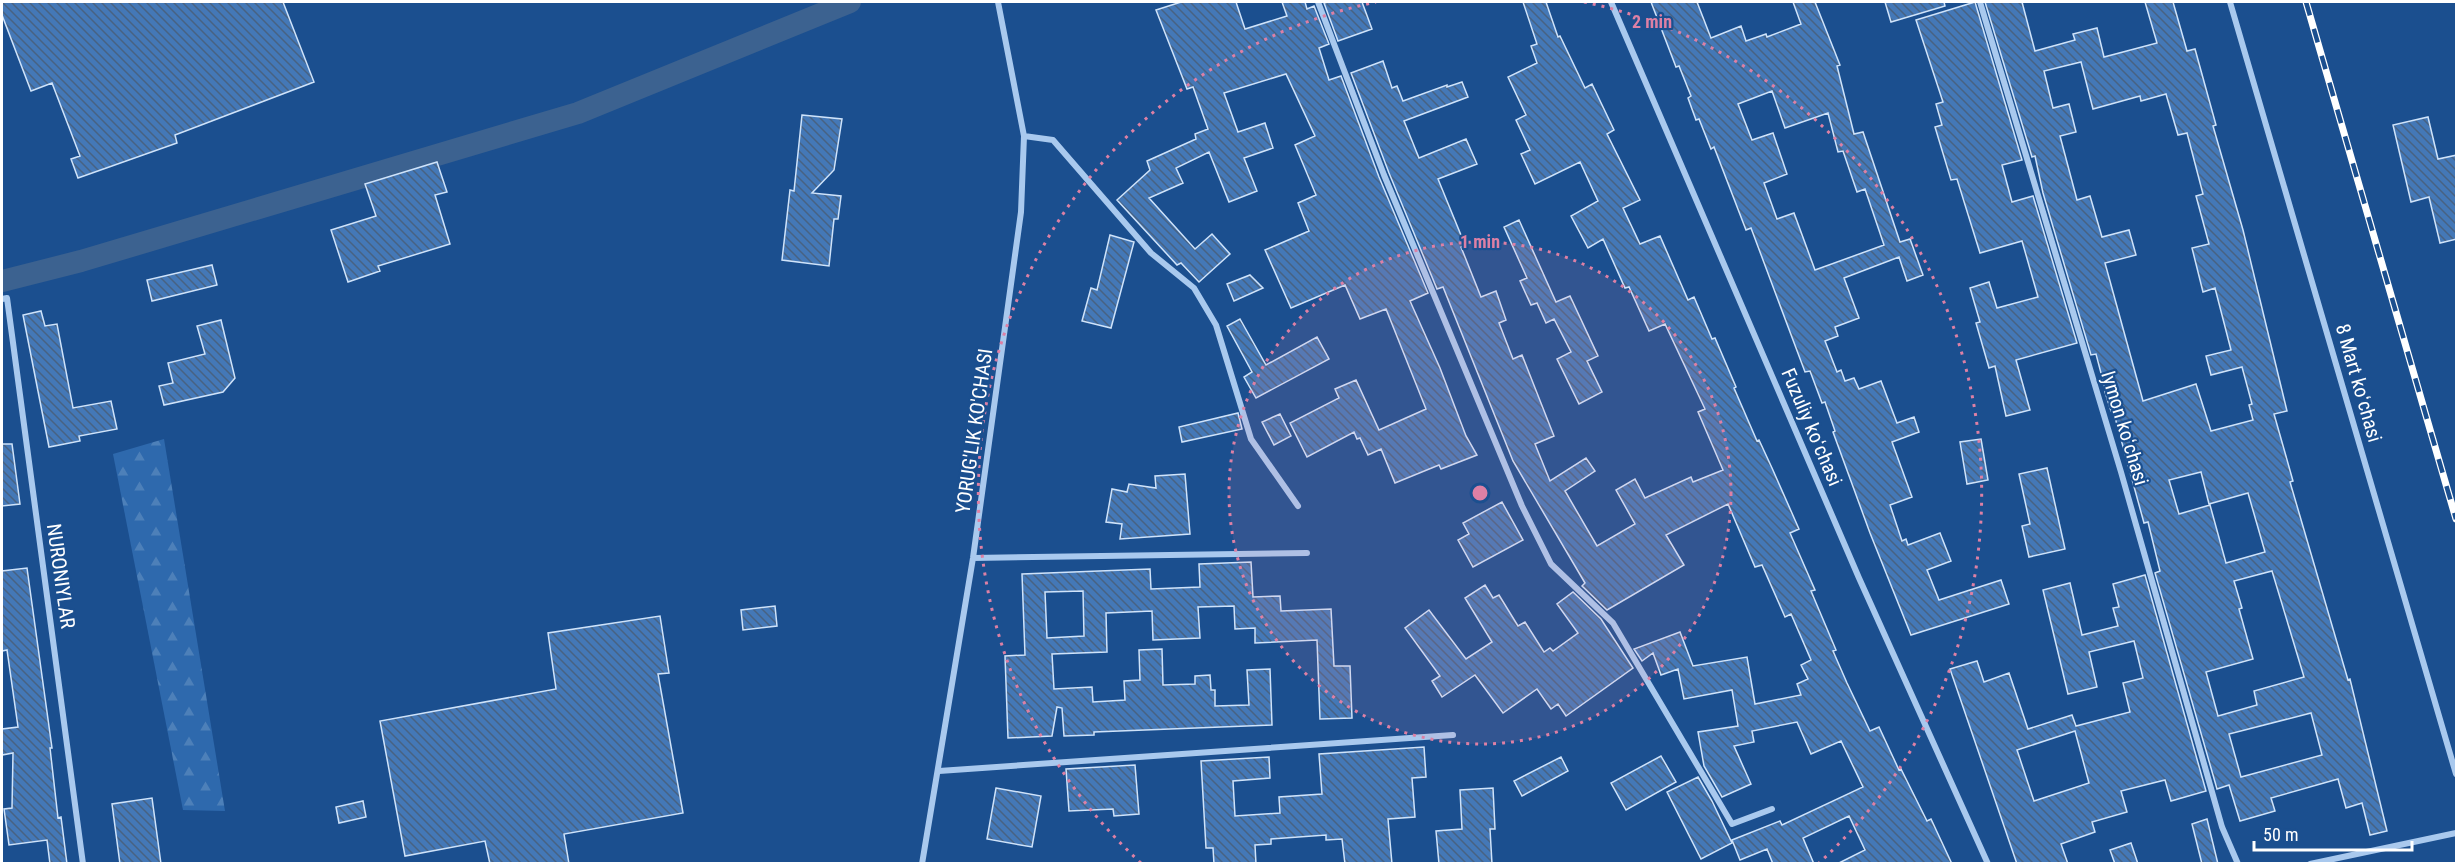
<svg xmlns="http://www.w3.org/2000/svg" width="2458" height="865" font-family="'Roboto Condensed',sans-serif">
  <style>
    .forest { fill: url(#forest-firs) }
    .lines { fill: none; stroke-linecap: round; stroke-linejoin: round }
    .canal { stroke: #3c6290; stroke-width: 22 }
    .building { fill: url(#building-back-hatch); stroke: #cfe3fa; stroke-width: 1.5; fill-rule: evenodd }
    .minor { stroke: #a9c9ee; stroke-width: 6 }
    .rail-casing { stroke: #fff; stroke-width: 7 }
    .rail { stroke: #1b4f8f; stroke-width: 4.5; stroke-dasharray: 14; stroke-linecap: butt }
    .ring { fill: none; stroke: #dd80a5; stroke-width: 3; stroke-dasharray: 3 6 }
    .labels { text-anchor: middle; stroke-width: 4.5; stroke-linejoin: round; paint-order: stroke }
    .street-label { font-size: 20px; fill: #fff; stroke: #1b4f8f }
    .centre { fill: #dd80a5; stroke: #1b4f8f; stroke-width: 3 }
    .ring-label { font-size: 18px; text-anchor: middle; font-weight: bold; fill: #dd80a5; stroke: #1b4f8f; stroke-width: 4.5; stroke-linejoin: round; paint-order: stroke }
  </style>
  <defs>
    <pattern id="forest-firs" width="22" height="20" patternUnits="userSpaceOnUse" patternTransform="scale(1.5)"><rect width="22" height="20" fill="#2e69ad"/><path d="M5 1l3.5 6h-7zM16 11l3.5 6h-7z" fill="#4d80b9"/></pattern>
    <pattern id="building-back-hatch" width="6" height="6" patternUnits="userSpaceOnUse" patternTransform="scale(1.5)"><rect width="6" height="6" fill="#4478b7"/><path d="M-1 5l2 2M0 0l6 6M5-1l2 2" fill="none" stroke="#486282"/></pattern>
  </defs>
  <rect width="100%" height="100%" fill="#1b4f8f"/>
  <path class="forest" d="M 164,439 L 225,811 L 183,810 L 113,454 Z"/>
  <g class="lines">
    <path class="canal" d="M 2,281 L 81,261 L 578,113 L 850,2"/>
  </g>
  <path class="building" d="M 2,2 L 283,2 L 314,82 L 175,135 L 177,143 L 78,178 L 71,159 L 80,156 L 52,83 L 31,91 L 2,15 Z
    M 1181,2 L 1236,2 L 1245,29 L 1287,16 L 1282,2 L 1305,2 L 1307,9 L 1314,6 L 1329,44 L 1319,48 L 1329,80 L 1341,76 L 1379,177 L 1428,293 L 1410,301 L 1440,368 L 1466,436 L 1477,455 L 1441,469 L 1439,465 L 1395,483 L 1381,449 L 1368,455 L 1360,438 L 1357,439 L 1354,432 L 1307,457 L 1290,423 L 1339,398 L 1335,389 L 1356,380 L 1379,430 L 1426,409 L 1386,309 L 1360,319 L 1345,285 L 1291,308 L 1265,250 L 1309,231 L 1298,203 L 1316,195 L 1295,145 L 1315,136 L 1286,74 L 1224,93 L 1238,132 L 1265,123 L 1273,148 L 1244,158 L 1257,191 L 1229,202 L 1209,152 L 1176,168 L 1183,183 L 1149,198 L 1195,249 L 1212,234 L 1230,254 L 1199,282 L 1181,263 L 1177,265 L 1117,200 L 1150,170 L 1147,161 L 1196,139 L 1195,134 L 1208,129 L 1193,87 L 1187,89 L 1156,10 Z
    M 1328,2 L 1362,2 L 1372,29 L 1338,41 L 1324,3 Z
    M 1523,2 L 1546,2 L 1558,37 L 1560,36 L 1585,88 L 1592,84 L 1614,130 L 1607,134 L 1640,200 L 1623,208 L 1640,244 L 1660,236 L 1688,300 L 1694,297 L 1712,339 L 1715,338 L 1736,387 L 1734,388 L 1757,441 L 1759,440 L 1772,468 L 1799,529 L 1790,533 L 1815,590 L 1811,591 L 1836,650 L 1833,651 L 1847,683 L 1870,731 L 1879,727 L 1899,770 L 1901,769 L 1927,821 L 1931,819 L 1952,864 L 1837,864 L 1865,850 L 1849,816 L 1803,838 L 1814,864 L 1773,864 L 1767,849 L 1740,860 L 1732,840 L 1780,821 L 1782,825 L 1863,787 L 1841,741 L 1811,754 L 1797,722 L 1752,731 L 1754,742 L 1734,746 L 1751,784 L 1722,797 L 1704,766 L 1698,732 L 1738,726 L 1732,690 L 1684,699 L 1678,669 L 1661,675 L 1653,653 L 1642,661 L 1634,649 L 1680,632 L 1693,666 L 1747,657 L 1755,704 L 1801,695 L 1797,684 L 1808,679 L 1801,665 L 1811,660 L 1791,614 L 1785,617 L 1762,565 L 1755,567 L 1728,504 L 1666,535 L 1684,565 L 1607,610 L 1582,586 L 1585,583 L 1513,461 L 1443,287 L 1437,289 L 1389,173 L 1351,73 L 1383,61 L 1392,88 L 1397,86 L 1403,101 L 1447,85 L 1447,87 L 1462,82 L 1468,97 L 1404,121 L 1419,158 L 1466,139 L 1477,164 L 1438,179 L 1465,245 L 1461,247 L 1481,297 L 1496,291 L 1506,320 L 1499,323 L 1513,359 L 1522,355 L 1554,436 L 1535,444 L 1550,481 L 1586,458 L 1595,471 L 1565,491 L 1597,546 L 1635,524 L 1616,490 L 1635,479 L 1645,498 L 1691,477 L 1693,482 L 1723,470 L 1698,412 L 1705,409 L 1665,324 L 1649,331 L 1629,287 L 1625,288 L 1603,239 L 1588,248 L 1571,216 L 1598,201 L 1580,162 L 1535,184 L 1521,154 L 1530,150 L 1516,120 L 1526,115 L 1508,77 L 1537,63 L 1531,46 L 1537,44 Z
    M 1651,2 L 1697,2 L 1711,38 L 1741,26 L 1746,41 L 1766,34 L 1767,37 L 1801,24 L 1793,2 L 1815,2 L 1840,65 L 1837,66 L 1854,134 L 1863,132 L 1900,242 L 1910,239 L 1923,275 L 1907,281 L 1899,257 L 1844,278 L 1859,318 L 1835,327 L 1838,336 L 1825,341 L 1837,372 L 1841,370 L 1845,381 L 1854,378 L 1859,389 L 1881,381 L 1897,423 L 1914,417 L 1919,432 L 1892,442 L 1912,497 L 1890,505 L 1902,541 L 1906,539 L 1908,545 L 1940,533 L 1951,561 L 1927,570 L 1939,600 L 2001,580 L 2009,604 L 1911,635 L 1870,533 L 1833,432 L 1835,431 L 1825,402 L 1822,403 L 1810,371 L 1805,372 L 1751,228 L 1746,230 L 1714,147 L 1711,149 L 1699,119 L 1696,120 L 1688,98 L 1691,96 L 1679,66 L 1676,67 ZM 1772,91 L 1785,128 L 1828,113 L 1838,152 L 1843,151 L 1857,192 L 1865,189 L 1884,245 L 1815,270 L 1794,213 L 1777,219 L 1764,183 L 1787,174 L 1773,133 L 1752,140 L 1738,104 Z
    M 1885,2 L 1944,2 L 1945,6 L 1891,22 Z
    M 1975,2 L 2022,160 L 2002,165 L 2012,202 L 2033,196 L 2077,343 L 2016,360 L 2030,410 L 2006,416 L 1995,366 L 1989,368 L 1976,323 L 1980,322 L 1970,288 L 1989,282 L 1997,308 L 2038,297 L 2022,241 L 1980,253 L 1957,179 L 1951,180 L 1935,127 L 1942,125 L 1936,104 L 1943,102 L 1916,20 Z
    M 1985,2 L 2022,2 L 2035,51 L 2075,40 L 2073,34 L 2097,28 L 2104,57 L 2157,43 L 2145,2 L 2173,2 L 2187,51 L 2195,49 L 2216,125 L 2213,126 L 2243,230 L 2287,411 L 2274,414 L 2293,481 L 2290,482 L 2348,680 L 2350,679 L 2387,831 L 2370,835 L 2362,803 L 2346,808 L 2338,779 L 2271,798 L 2275,811 L 2240,821 L 2229,785 L 2217,789 L 2155,573 L 2160,571 L 2148,522 L 2144,523 L 2113,410 L 2111,411 L 2105,392 L 2106,392 L 2096,354 L 2091,355 L 2043,193 L 2035,156 L 2032,157 ZM 2081,62 L 2093,109 L 2140,96 L 2141,101 L 2166,94 L 2178,135 L 2187,133 L 2203,194 L 2196,196 L 2209,244 L 2192,248 L 2203,292 L 2215,288 L 2231,350 L 2206,356 L 2211,375 L 2242,367 L 2252,404 L 2249,405 L 2253,420 L 2211,431 L 2196,384 L 2143,401 L 2105,263 L 2136,255 L 2129,230 L 2102,237 L 2090,196 L 2077,200 L 2060,136 L 2076,132 L 2069,104 L 2053,108 L 2044,71 ZM 2201,472 L 2209,504 L 2248,493 L 2265,552 L 2226,563 L 2210,505 L 2179,514 L 2169,480 ZM 2272,571 L 2304,677 L 2254,691 L 2257,705 L 2218,716 L 2206,672 L 2253,659 L 2239,609 L 2242,608 L 2234,581 ZM 2311,713 L 2322,755 L 2241,777 L 2229,734 Z
    M 802,115 L 842,119 L 834,170 L 812,193 L 841,196 L 838,219 L 834,219 L 829,266 L 782,260 L 790,190 L 794,191 Z
    M 2428,117 L 2438,159 L 2457,155 L 2457,239 L 2440,243 L 2429,197 L 2411,202 L 2393,125 Z
    M 437,162 L 447,192 L 435,195 L 450,244 L 378,266 L 380,271 L 348,282 L 331,230 L 376,216 L 365,184 Z
    M 1519,220 L 1556,302 L 1570,296 L 1598,356 L 1587,361 L 1602,392 L 1579,404 L 1557,359 L 1571,352 L 1554,319 L 1546,323 L 1537,303 L 1531,305 L 1520,281 L 1527,278 L 1504,227 Z
    M 1110,235 L 1134,242 L 1111,328 L 1082,321 L 1091,288 L 1097,290 Z
    M 212,265 L 217,285 L 152,301 L 147,280 Z
    M 1250,275 L 1263,288 L 1234,301 L 1227,284 Z
    M 41,311 L 45,326 L 57,324 L 73,408 L 111,401 L 117,429 L 79,436 L 80,441 L 49,447 L 23,315 Z
    M 1240,319 L 1266,365 L 1317,337 L 1329,359 L 1256,398 L 1244,377 L 1252,372 L 1227,326 Z
    M 221,320 L 235,378 L 223,392 L 164,405 L 159,386 L 173,383 L 168,363 L 205,354 L 197,326 Z
    M 1238,413 L 1242,429 L 1182,442 L 1179,427 Z
    M 1280,414 L 1291,436 L 1274,445 L 1262,422 Z
    M 1981,439 L 1988,480 L 1967,484 L 1960,442 Z
    M 2,444 L 12,444 L 20,504 L 2,506 Z
    M 2047,468 L 2065,549 L 2029,557 L 2022,526 L 2030,524 L 2019,474 Z
    M 1185,474 L 1190,534 L 1120,539 L 1122,524 L 1106,522 L 1112,489 L 1127,492 L 1129,484 L 1156,488 L 1155,476 Z
    M 1502,502 L 1523,540 L 1473,567 L 1458,540 L 1469,534 L 1463,523 Z
    M 1251,562 L 1253,597 L 1280,596 L 1281,611 L 1331,609 L 1334,666 L 1350,666 L 1352,718 L 1320,719 L 1317,640 L 1255,643 L 1255,628 L 1235,629 L 1234,606 L 1198,607 L 1200,638 L 1153,640 L 1152,611 L 1106,613 L 1107,652 L 1052,654 L 1054,689 L 1092,687 L 1093,702 L 1125,700 L 1124,681 L 1140,680 L 1139,650 L 1162,649 L 1163,685 L 1195,684 L 1195,676 L 1210,675 L 1211,690 L 1215,690 L 1215,706 L 1249,705 L 1247,670 L 1270,669 L 1272,725 L 1094,732 L 1094,735 L 1064,736 L 1062,708 L 1057,707 L 1052,736 L 1008,738 L 1005,656 L 1025,655 L 1022,574 L 1150,569 L 1151,589 L 1200,587 L 1199,564 ZM 1083,591 L 1084,636 L 1047,638 L 1045,592 Z
    M 27,568 L 52,748 L 50,748 L 58,818 L 61,817 L 67,864 L 50,864 L 47,840 L 9,845 L 4,809 L 12,808 L 13,753 L 2,755 L 2,729 L 18,727 L 7,650 L 2,651 L 2,571 Z
    M 2145,575 L 2206,791 L 2171,801 L 2165,780 L 2121,791 L 2127,812 L 2092,822 L 2095,832 L 2061,844 L 2068,864 L 2017,864 L 1950,669 L 1977,661 L 1984,682 L 2009,673 L 2028,729 L 2072,715 L 2076,726 L 2130,712 L 2123,683 L 2143,678 L 2134,641 L 2089,652 L 2097,687 L 2068,694 L 2043,590 L 2070,583 L 2082,635 L 2118,626 L 2113,608 L 2119,607 L 2113,584 ZM 2075,731 L 2089,783 L 2034,801 L 2017,750 Z
    M 1485,585 L 1493,598 L 1499,595 L 1518,626 L 1525,622 L 1544,652 L 1550,648 L 1553,651 L 1578,633 L 1557,604 L 1573,592 L 1601,619 L 1633,668 L 1566,716 L 1558,704 L 1551,709 L 1537,689 L 1503,713 L 1475,675 L 1442,697 L 1432,681 L 1440,676 L 1405,628 L 1429,610 L 1466,659 L 1492,642 L 1465,598 Z
    M 775,606 L 777,626 L 743,630 L 741,610 Z
    M 660,616 L 669,673 L 658,674 L 683,813 L 564,834 L 569,864 L 490,864 L 485,841 L 405,856 L 380,721 L 556,689 L 548,633 Z
    M 1424,747 L 1426,777 L 1412,778 L 1415,817 L 1388,819 L 1392,864 L 1345,864 L 1342,839 L 1326,840 L 1326,835 L 1271,839 L 1271,844 L 1255,845 L 1256,864 L 1214,864 L 1213,848 L 1206,848 L 1201,761 L 1269,757 L 1270,778 L 1233,781 L 1235,816 L 1280,813 L 1279,797 L 1322,794 L 1319,754 Z
    M 1661,756 L 1676,782 L 1626,810 L 1611,783 Z
    M 1561,757 L 1568,771 L 1522,796 L 1514,781 Z
    M 1135,765 L 1139,814 L 1114,816 L 1113,809 L 1069,811 L 1066,769 Z
    M 1698,777 L 1712,801 L 1732,843 L 1701,859 L 1667,792 Z
    M 996,788 L 1041,796 L 1032,847 L 987,839 Z
    M 1493,788 L 1495,829 L 1490,829 L 1492,864 L 1439,864 L 1436,831 L 1462,829 L 1460,790 Z
    M 152,798 L 161,864 L 120,864 L 112,804 Z
    M 363,801 L 366,817 L 339,823 L 336,807 Z
    M 2207,819 L 2218,864 L 2202,864 L 2192,824 Z
    M 2131,843 L 2138,864 L 2115,864 L 2110,850 Z"/>
  <g class="lines">
    <path class="minor" d="M 1318,2 L 1384,175 L 1522,506 L 1551,564 L 1613,623 L 1732,824 L 1772,809
      M 1611,2 L 1859,578 L 1988,864
      M 1980,2 L 2121,472 L 2222,827 L 2238,864
      M 2230,2 L 2456,774
      M 1024,136 L 1053,140 L 1151,253 L 1194,288 L 1216,325 L 1251,439 L 1298,506
      M 2,299 L 7,298 L 83,864
      M 973,558 L 1307,553
      M 939,771 L 1453,735
      M 922,864 L 973,558 L 1021,212 L 1024,136 L 998,2
      M 2310,864 L 2456,833"/>
    <g class="rail-casing">
      <path id="rail" d="M 2306,2 L 2456,519"/>
    </g>
    <use href="#rail" class="rail"/>
  </g>
  <circle cx="1480" cy="493" r="251" fill="#dd80a5" fill-opacity=".12"/>
  <g class="ring">
    <circle cx="1480" cy="493" r="251"/>
    <path d="M1141 863A502 502 0 0 1 1376 2M1584 2A502 502 0 0 1 1819 863"/>
  </g>
  <g class="labels">
    <g class="street-label">
      <text transform="translate(2359 383) rotate(74)" y="7">8 Mart koʻchasi</text>
      <text transform="translate(1812 427) rotate(67)" y="7">Fuzuliy koʻchasi</text>
      <text transform="translate(2125 428) rotate(73)" y="7">Iymon koʻchasi</text>
      <text transform="translate(974 431) rotate(-82)" y="7">YORUG'LIK KO'CHASI</text>
      <text transform="translate(61 576) rotate(82)" y="7">NURONIYLAR</text>
    </g>
  </g>
  <circle cx="1480" cy="493" r="9" class="centre"/>
  <g class="ring-label">
    <text x="1652" y="28">2 min</text>
    <text x="1480" y="248">1 min</text>
  </g>
  <rect width="2458" height="865" fill="none" stroke="#ffffff" stroke-width="6"/>
  <path d="M2254 841v9h158v-9" fill="none" stroke="#ffffff" stroke-width="3"/>
  <text x="2263" y="841" font-size="18" fill="#ffffff" stroke="#1b4f8f" stroke-width="4.5" paint-order="stroke">50 m</text>
</svg>
